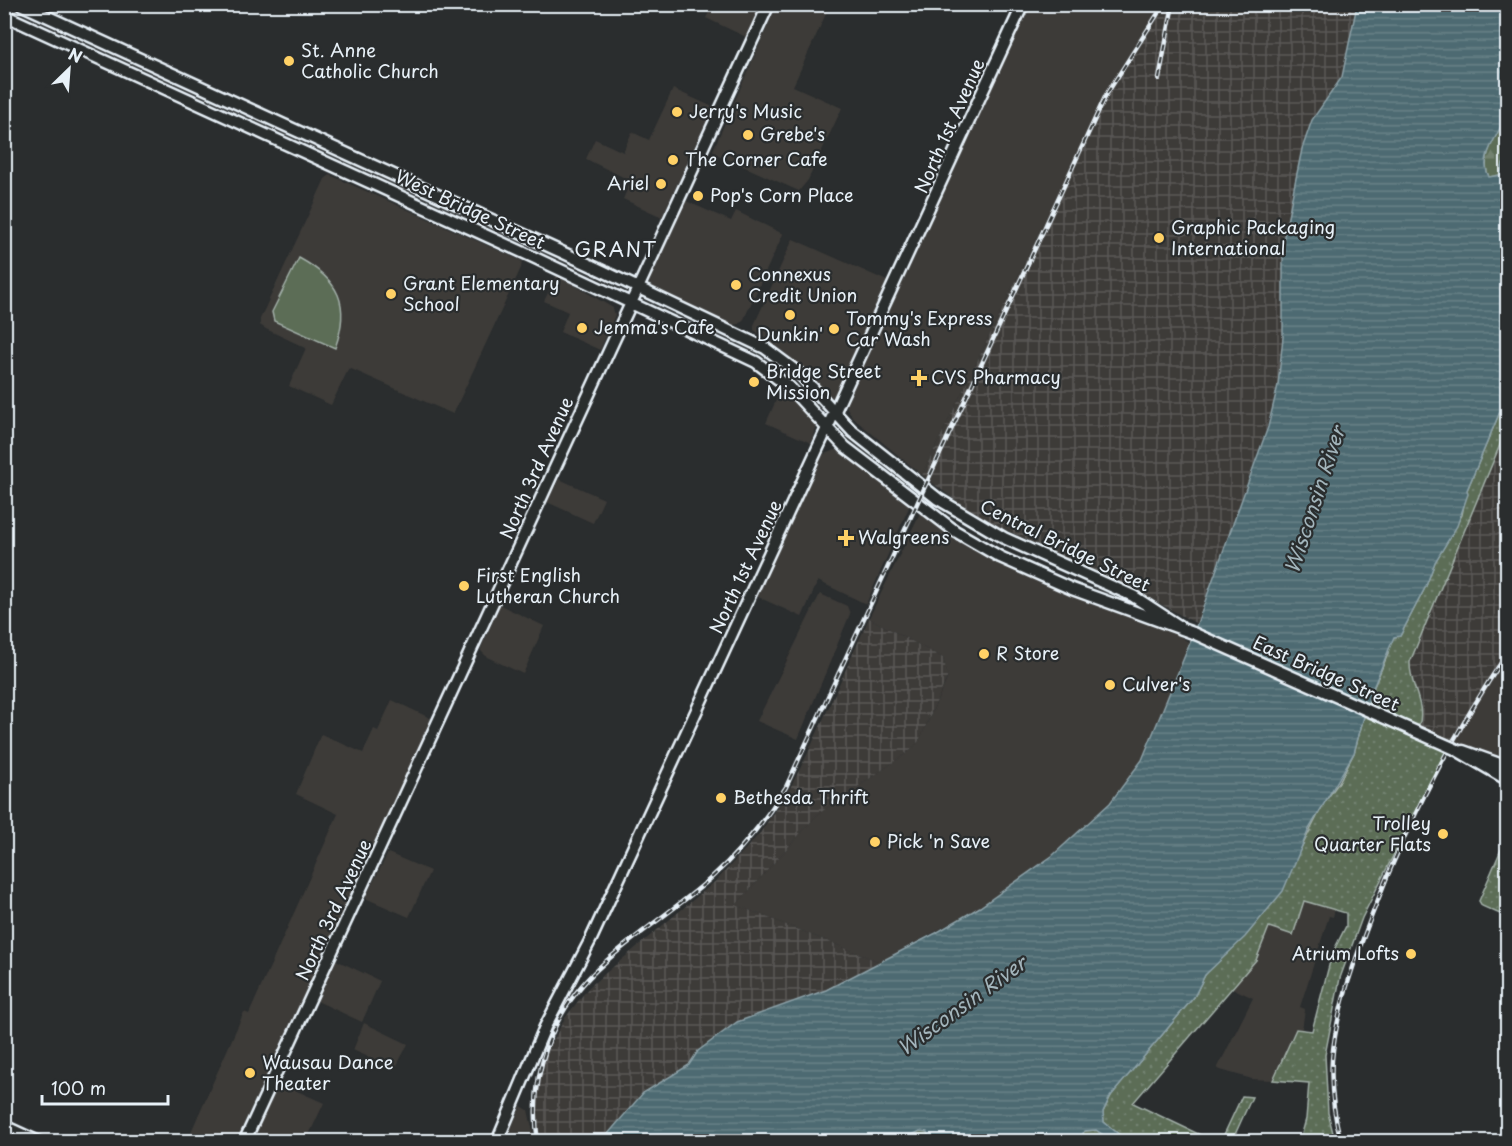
<svg xmlns="http://www.w3.org/2000/svg" width="1512" height="1146" font-family="'Playpen Sans',sans-serif">
  <style>
    .built { fill: #3d3b38 }
    .industrial { fill: url(#industrial-grid) }
    .grass { fill: #5b6d57; stroke: #a2afa8; stroke-width: 1.5 }
    .forest { fill: url(#forest-firs); stroke: #a2afa8; stroke-width: 1.5 }
    .park { fill: url(#park-dots); stroke: #a2afa8; stroke-width: 1.5 }
    .water { fill: url(#water-rules); stroke: #8ca1a8; stroke-width: 1.5 }
    .lines { fill: none; stroke-linecap: round; stroke-linejoin: round }
    .minor-casing { stroke: #e8f1f8; stroke-width: 13 }
    .major-casing { stroke: #e8f1f8; stroke-width: 15 }
    .minor { stroke: #2a2d2e; stroke-width: 8 }
    .major { stroke: #2a2d2e; stroke-width: 10 }
    .rail-casing { stroke: #e8f1f8; stroke-width: 4.5 }
    .rail { stroke: #2a2d2e; stroke-width: 2; stroke-dasharray: 7; stroke-linecap: butt }
    .major-bridge-casing { stroke: #e8f1f8; stroke-width: 15; stroke-linecap: butt }
    .major-bridge { stroke: #2a2d2e; stroke-width: 10 }
    .poi-dot { fill: #ffd166; stroke: #2a2d2e; stroke-width: 2 }
    .labels { text-anchor: middle; stroke-width: 4.5; stroke-linejoin: round; paint-order: stroke }
    .poi-label { font-size: 18px; fill: #e8f1f8; stroke: #2a2d2e; text-anchor: start }
    .street-label { font-size: 18px; fill: #e8f1f8; stroke: #2a2d2e }
    .neighbourhood-label { font-size: 20px; letter-spacing: 1.5px; fill: #e8f1f8; stroke: #2a2d2e }
    .water-label { font-size: 20px; font-style: italic; fill: #a3b5bc; stroke: #2a2d2e }
  </style>
  <defs>
    <pattern id="industrial-grid" width="8" height="8" patternUnits="userSpaceOnUse" patternTransform="scale(1.5)"><rect width="8" height="8" fill="#3d3b38"/><path d="M0 4h8M4 0v8" fill="none" stroke="#595856"/></pattern>
    <pattern id="forest-firs" width="22" height="20" patternUnits="userSpaceOnUse" patternTransform="scale(1.5)"><rect width="22" height="20" fill="#5b6d57"/><path d="M5 1l3.5 6h-7zM16 11l3.5 6h-7z" fill="#738270"/></pattern>
    <pattern id="park-dots" width="8" height="8" patternUnits="userSpaceOnUse" patternTransform="scale(1.5)"><rect width="8" height="8" fill="#5b6d57"/><path d="M2 2h.1M6 6h.1" fill="none" stroke="#738270" stroke-width="1.8" stroke-linecap="round"/></pattern>
    <pattern id="water-rules" width="6" height="5" patternUnits="userSpaceOnUse" patternTransform="scale(1.5)"><rect width="6" height="5" fill="#4e6b72"/><path d="M0 2.5h6" fill="none" stroke="#688187"/></pattern>
  </defs>
  <rect width="100%" height="100%" fill="#2a2d2e"/>
  <filter id="ink" filterUnits="userSpaceOnUse"><feTurbulence type="fractalNoise" baseFrequency=".0167" numOctaves="2"/><feDisplacementMap in="SourceGraphic" scale="12" xChannelSelector="R" yChannelSelector="G"/><feConvolveMatrix kernelMatrix="1 2 1 2 8 2 1 2 1" color-interpolation-filters="sRGB"/></filter>
  <g filter="url(#ink)">
    <path class="built" d="M 713,5 L 713,4 L 761,5 L 746,37 L 706,18 Z
      M 777,5 L 830,5 L 793,86 L 842,108 L 808,180 L 799,191 L 716,154 L 713,150 Z
      M 1030,5 L 1160,5 L 1100,107 L 922,475 L 853,418 L 847,408 L 847,403 Z
      M 673,89 L 713,107 L 662,217 L 623,199 L 631,181 L 586,159 L 595,139 L 623,152 L 632,132 L 649,140 Z
      M 330,175 L 522,261 L 521,268 L 453,414 L 349,368 L 331,405 L 289,386 L 306,348 L 266,329 L 260,325 L 260,319 L 325,179 Z
      M 686,201 L 731,221 L 736,211 L 783,234 L 744,319 L 739,324 L 731,325 L 649,285 L 651,276 Z
      M 793,239 L 887,281 L 835,395 L 831,398 L 785,353 L 754,330 L 754,325 Z
      M 557,275 L 613,308 L 615,315 L 600,350 L 560,332 L 568,312 L 544,301 Z
      M 782,387 L 816,425 L 811,443 L 766,423 Z
      M 835,450 L 844,452 L 910,505 L 866,604 L 818,581 L 802,617 L 756,596 L 820,460 L 824,454 Z
      M 559,479 L 604,499 L 593,523 L 547,502 Z
      M 922,509 L 955,531 L 1159,623 L 1190,643 L 1142,760 L 1110,802 L 1052,856 L 980,907 L 880,962 L 736,905 L 817,815 L 911,750 L 919,741 L 948,677 L 943,658 L 869,618 Z
      M 820,594 L 847,606 L 850,614 L 798,739 L 757,721 Z
      M 500,605 L 544,626 L 523,674 L 487,657 L 481,651 L 481,648 Z
      M 1507,653 L 1507,770 L 1451,740 Z
      M 392,700 L 432,719 L 236,1141 L 192,1141 L 195,1134 L 191,1132 L 244,1012 L 249,1014 L 338,814 L 296,794 L 321,734 L 363,753 L 374,729 L 378,731 Z
      M 388,853 L 430,871 L 409,917 L 365,898 Z
      M 1304,901 L 1335,909 L 1333,917 L 1329,916 L 1300,1007 L 1305,1009 L 1302,1030 L 1296,1029 L 1273,1080 L 1252,1079 L 1217,1069 L 1253,998 L 1232,988 L 1256,960 L 1269,926 Z
      M 336,960 L 380,981 L 362,1022 L 317,1001 Z
      M 364,1023 L 408,1044 L 395,1069 L 353,1050 Z
      M 279,1083 L 324,1103 L 306,1141 L 252,1141 Z
      M 521,1106 L 528,1110 L 535,1141 L 505,1141 Z"/>
    <path class="industrial" d="M 1277,4 L 1285,8 L 1287,4 L 1357,5 L 1342,77 L 1333,93 L 1283,337 L 1278,385 L 1267,427 L 1197,624 L 1135,590 L 1000,527 L 963,506 L 922,475 L 1100,107 L 1160,5 Z
      M 1507,428 L 1507,653 L 1451,740 L 1419,726 L 1421,704 L 1411,678 L 1410,662 Z
      M 869,618 L 943,658 L 948,676 L 919,741 L 911,750 L 817,815 L 736,905 L 880,962 L 826,990 L 737,1022 L 698,1051 L 689,1065 L 643,1093 L 601,1141 L 543,1141 L 538,1131 L 536,1103 L 539,1079 L 547,1052 L 565,1018 L 589,987 L 718,879 L 760,833 L 790,788 L 808,753 Z"/>
    <path class="grass" d="M 299,258 C 339,280 351,304 335,348 L 274,321 L 272,312 Z"/>
    <path class="forest" d="M 1507,106 L 1507,150 L 1500,175 L 1489,177 C 1478,156 1502,127 1507,106 Z"/>
    <path class="park" d="M 1507,395 L 1507,428 L 1410,662 C 1409,685 1426,703 1419,726 L 1451,740 L 1362,918 L 1340,978 L 1325,1055 L 1328,1113 L 1335,1141 L 1300,1141 L 1306,1119 L 1309,1083 L 1273,1080 L 1296,1029 L 1312,1031 L 1332,954 L 1346,926 L 1346,913 L 1304,901 L 1293,935 L 1269,927 L 1256,960 L 1133,1103 L 1213,1141 L 1127,1141 L 1104,1122 L 1103,1112 L 1112,1094 L 1194,997 L 1205,975 L 1300,850 L 1324,803 L 1339,782 L 1354,753 L 1369,698 L 1388,654 L 1389,642 L 1394,637 L 1400,636 L 1426,586 L 1435,562 L 1462,515 L 1467,490 Z
      M 1506,838 L 1508,839 L 1507,917 L 1482,906 L 1479,901 Z
      M 1242,1096 L 1252,1097 L 1232,1141 L 1221,1141 Z
      M 920,1130 L 927,1132 L 930,1141 L 899,1142 Z
      M 1096,1130 L 1112,1141 L 1080,1142 L 1084,1131 Z"/>
    <path class="water" d="M 1357,5 L 1507,5 C 1507,36 1512,87 1505,117 C 1499,136 1478,157 1489,177 L 1500,175 L 1507,150 L 1507,395 L 1467,490 L 1468,494 L 1457,526 L 1435,562 L 1426,586 L 1400,636 L 1394,637 L 1369,698 L 1354,753 L 1309,829 L 1283,891 L 1245,937 L 1205,975 L 1194,997 L 1110,1097 L 1103,1112 L 1104,1122 L 1127,1141 L 1112,1141 L 1096,1130 L 1084,1131 L 1080,1142 L 930,1141 L 927,1132 L 920,1131 L 899,1142 L 601,1142 L 643,1093 L 689,1065 L 698,1051 L 737,1022 L 826,990 L 936,933 L 980,907 L 1052,856 L 1110,803 L 1142,760 L 1190,643 L 1268,427 L 1278,385 L 1283,337 L 1283,241 L 1302,149 L 1312,120 L 1342,77 Z"/>
    <g class="lines">
      <g class="minor-casing">
        <path id="minor" d="M 4,1125 L 41,1142"/>
      </g>
      <g class="major-casing">
        <path id="major" d="M 20,4 L 590,265 L 765,348 L 800,374 L 852,431 L 938,499 L 1004,538 L 1133,596 L 1179,626
          M 4,15 L 533,257 L 756,362 L 790,388 L 845,447 L 955,531 L 1000,557 L 1072,589 L 1193,633
          M 1455,749 L 1508,780
          M 1463,751 L 1508,767
          M 244,1142 L 769,4
          M 497,1142 L 545,1027 L 591,939 L 1023,4"/>
      </g>
      <use href="#minor" class="minor"/>
      <use href="#major" class="major"/>
      <g class="rail-casing">
        <path id="rail" d="M 1159,79 L 1173,4
          M 538,1142 C 528,1075 552,1009 603,964 C 637,933 676,909 710,879 C 741,851 764,822 786,787 L 1106,95 L 1164,4
          M 1341,1142 C 1334,1115 1330,1088 1332,1060 C 1336,1012 1353,965 1370,920 C 1406,824 1451,737 1508,652"/>
      </g>
      <use href="#rail" class="rail"/>
      <g class="major-bridge-casing">
        <path id="major-bridge" d="M 1193,633 L 1455,749"/>
      </g>
      <use href="#major-bridge" class="major-bridge"/>
    </g>
  </g>
  <g class="poi-dot">
    <circle cx="289" cy="61" r="6"/>
    <circle cx="677" cy="112" r="6"/>
    <circle cx="748" cy="135" r="6"/>
    <circle cx="673" cy="160" r="6"/>
    <circle cx="661" cy="184" r="6"/>
    <circle cx="698" cy="196" r="6"/>
    <circle cx="1159" cy="238" r="6"/>
    <circle cx="736" cy="285" r="6"/>
    <circle cx="391" cy="294" r="6"/>
    <circle cx="790" cy="315" r="6"/>
    <circle cx="582" cy="328" r="6"/>
    <circle cx="834" cy="329" r="6"/>
    <path d="M916 369h6v6h6v6h-6v6h-6v-6h-6v-6h6z"/>
    <circle cx="754" cy="382" r="6"/>
    <path d="M843 529h6v6h6v6h-6v6h-6v-6h-6v-6h6z"/>
    <circle cx="464" cy="586" r="6"/>
    <circle cx="984" cy="654" r="6"/>
    <circle cx="1110" cy="685" r="6"/>
    <circle cx="721" cy="798" r="6"/>
    <circle cx="1443" cy="834" r="6"/>
    <circle cx="875" cy="842" r="6"/>
    <circle cx="1411" cy="954" r="6"/>
    <circle cx="250" cy="1073" r="6"/>
  </g>
  <g class="labels">
    <g class="poi-label">
      <text x="301" y="57">St. Anne<tspan x="301" dy="21">Catholic Church</tspan></text>
      <text x="689" y="118">Jerry's Music</text>
      <text x="760" y="141">Grebe's</text>
      <text x="685" y="166">The Corner Cafe</text>
      <text x="649" y="190" text-anchor="end">Ariel</text>
      <text x="710" y="202">Pop's Corn Place</text>
      <text x="1171" y="234">Graphic Packaging<tspan x="1171" dy="21">International</tspan></text>
      <text x="748" y="281">Connexus<tspan x="748" dy="21">Credit Union</tspan></text>
      <text x="403" y="290">Grant Elementary<tspan x="403" dy="21">School</tspan></text>
      <text x="846" y="325">Tommy's Express<tspan x="846" dy="21">Car Wash</tspan></text>
      <text x="594" y="334">Jemma's Cafe</text>
      <text x="790" y="341" text-anchor="middle">Dunkin'</text>
      <text x="766" y="378">Bridge Street<tspan x="766" dy="21">Mission</tspan></text>
      <text x="931" y="384">CVS Pharmacy</text>
      <text x="858" y="544">Walgreens</text>
      <text x="476" y="582">First English<tspan x="476" dy="21">Lutheran Church</tspan></text>
      <text x="996" y="660">R Store</text>
      <text x="1122" y="691">Culver's</text>
      <text x="733" y="804">Bethesda Thrift</text>
      <text x="1431" y="830" text-anchor="end">Trolley<tspan x="1431" dy="21">Quarter Flats</tspan></text>
      <text x="887" y="848">Pick 'n Save</text>
      <text x="1399" y="960" text-anchor="end">Atrium Lofts</text>
      <text x="262" y="1069">Wausau Dance<tspan x="262" dy="21">Theater</tspan></text>
    </g>
    <g class="street-label">
      <text transform="translate(950 126) rotate(-66)" y="6">North 1st Avenue</text>
      <text transform="translate(470 210) rotate(25)" y="6">West Bridge Street</text>
      <text transform="translate(537 468) rotate(-66)" y="6">North 3rd Avenue</text>
      <text transform="translate(1065 546) rotate(26)" y="6">Central Bridge Street</text>
      <text transform="translate(746 567) rotate(-65)" y="6">North 1st Avenue</text>
      <text transform="translate(1326 674) rotate(24)" y="6">East Bridge Street</text>
      <text transform="translate(334 910) rotate(-65)" y="6">North 3rd Avenue</text>
    </g>
    <g class="neighbourhood-label">
      <text x="616" y="257">GRANT</text>
    </g>
    <g class="water-label">
      <text transform="translate(1315 500) rotate(-72)" y="7">Wisconsin River</text>
      <text transform="translate(962 1006) rotate(-36)" y="7">Wisconsin River</text>
    </g>
  </g>
  <rect width="1512" height="1146" fill="none" stroke="#2a2d2e" stroke-width="24"/>
  <rect x="12" y="12" width="1488" height="1122" fill="none" stroke="#e8f1f8" stroke-width="2" filter="url(#ink)"/>
  <g transform="translate(69 69) rotate(25)" stroke="#2a2d2e" stroke-width="4.5" paint-order="stroke">
  <path d="M0-4.5L10 22L0 15L-10 22Z" fill="#e8f1f8"/>
  <text y="-9" font-size="16" font-weight="bold" text-anchor="middle" fill="#e8f1f8">N</text>
  </g>
  <path d="M42 1095v9h126v-9" fill="none" stroke="#e8f1f8" stroke-width="3"/>
  <text x="51" y="1095" font-size="18" fill="#e8f1f8" stroke="#2a2d2e" stroke-width="4.5" paint-order="stroke">100 m</text>
</svg>
